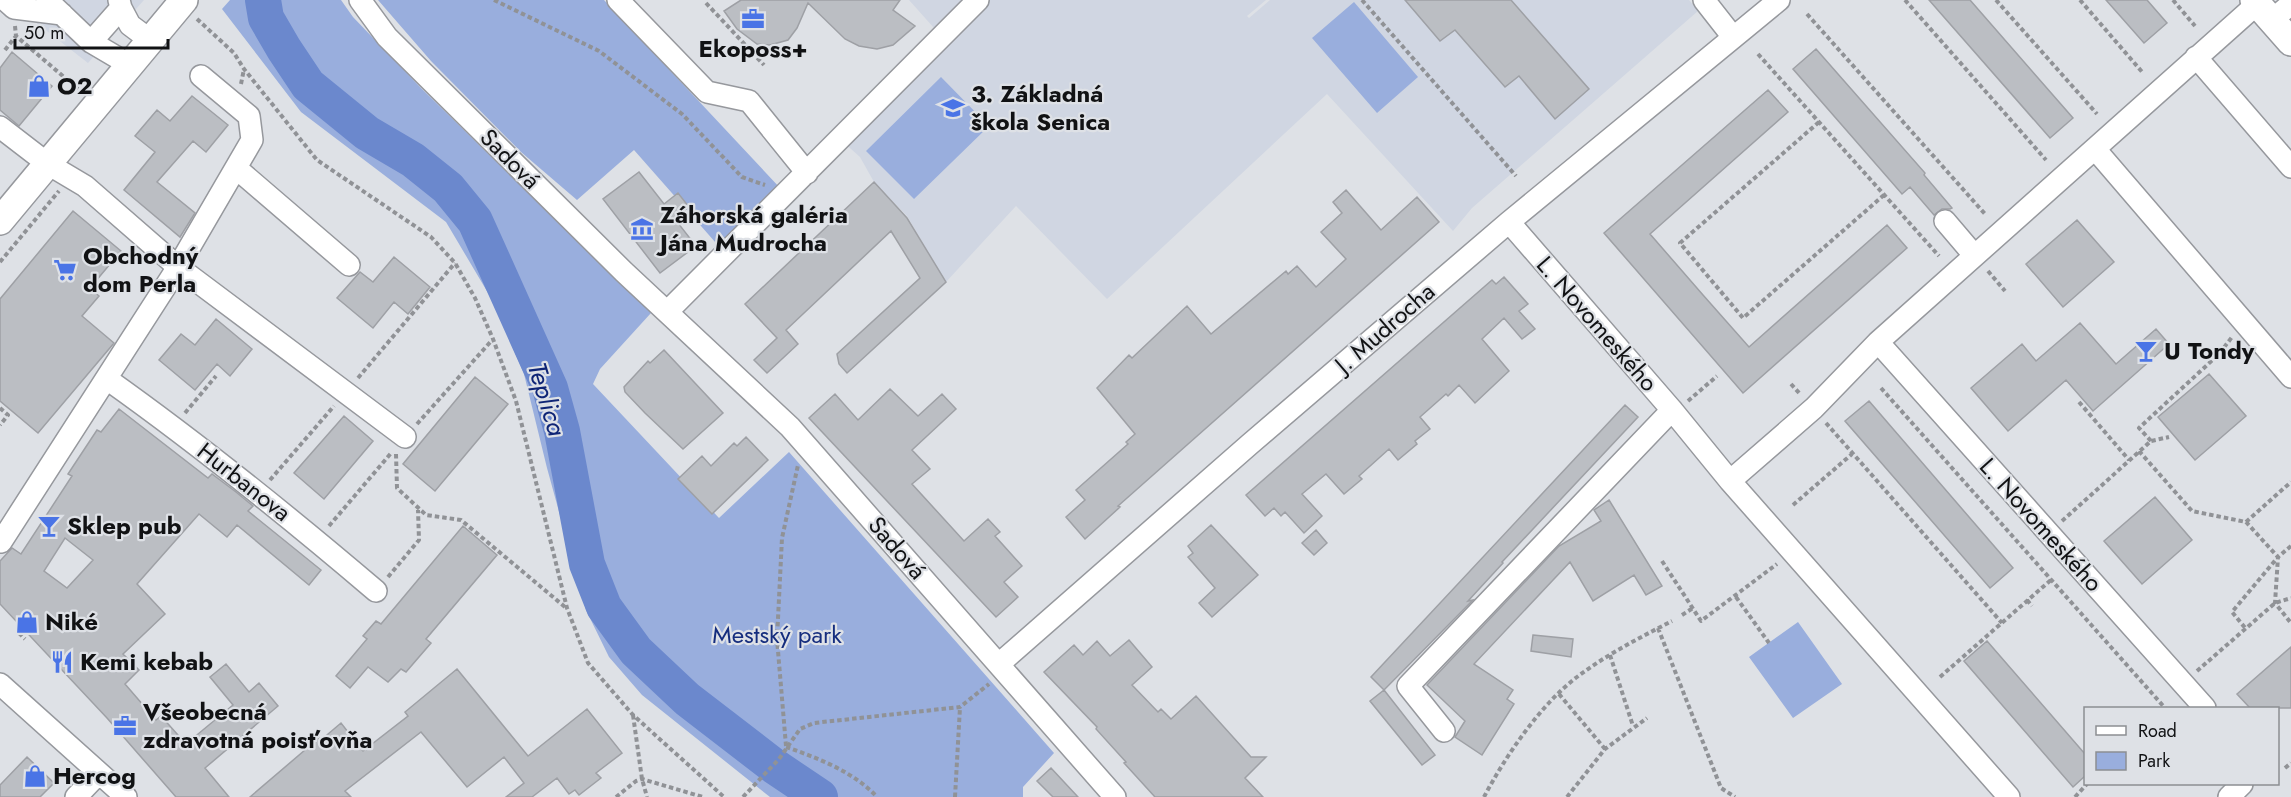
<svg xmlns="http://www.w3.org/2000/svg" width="2291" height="797" font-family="Jost,sans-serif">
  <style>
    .built { fill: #d0d6e2 }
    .green { fill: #99aedd }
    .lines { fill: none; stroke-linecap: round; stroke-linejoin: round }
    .river { stroke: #6b88cd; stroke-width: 36 }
    .building { fill: #bbbec3; stroke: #9ea0a5; stroke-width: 1.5; fill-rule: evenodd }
    .minor-casing { stroke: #96989d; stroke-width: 24 }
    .major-casing { stroke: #96989d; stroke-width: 30 }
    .path { stroke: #909296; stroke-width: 4; stroke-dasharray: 4.5 3; stroke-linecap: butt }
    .minor { stroke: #fff; stroke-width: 21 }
    .major { stroke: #fff; stroke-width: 27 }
    .labels { text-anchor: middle; stroke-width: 4.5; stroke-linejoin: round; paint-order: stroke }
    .poi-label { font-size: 24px; font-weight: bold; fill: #111214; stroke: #dee1e6; text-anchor: start }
    .street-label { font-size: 24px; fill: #111214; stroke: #dee1e6 }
    .park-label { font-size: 24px; fill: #152d7e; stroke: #dee1e6 }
    .water-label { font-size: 26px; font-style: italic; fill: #0f2576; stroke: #dee1e6 }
  </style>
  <rect width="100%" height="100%" fill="#dee1e6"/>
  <path class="built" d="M 7,0 L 144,0 L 88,63 Z
    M 909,0 L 1266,0 L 1247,16 L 1249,18 L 1270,0 L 1689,0 L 1698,11 L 1472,208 L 1453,231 L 1327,94 L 1107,299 L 1016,206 L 946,282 L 907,216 L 874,182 L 860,157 L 832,132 L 934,28 Z"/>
  <path class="green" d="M 230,0 L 341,0 L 353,17 L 422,89 L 651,313 L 600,369 L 593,384 L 719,518 L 789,452 L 1054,753 L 1023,787 L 1023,797 L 770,797 L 642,695 L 609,657 L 586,610 L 547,468 L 524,374 L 494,303 L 446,222 L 301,112 L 222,9 Z
    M 378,0 L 604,0 L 781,189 L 723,251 L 634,150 L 577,200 L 521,152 L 431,61 Z
    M 1354,2 L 1418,77 L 1377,113 L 1312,38 Z
    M 941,77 L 989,126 L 914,199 L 866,151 Z
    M 1798,622 L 1842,684 L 1793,718 L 1749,657 Z"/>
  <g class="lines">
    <path class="river" d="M 263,0 L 266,18 L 284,49 L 308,85 L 367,133 L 413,160 L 448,188 L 475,221 L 550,388 L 562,431 L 587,564 L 604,607 L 636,651 L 687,699 L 774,766 L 820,797"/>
  </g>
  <path class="building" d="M 741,0 L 900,0 L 893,10 L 915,26 L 893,45 L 877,49 L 859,46 L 845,39 L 808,3 L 797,28 L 788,40 L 770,45 L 757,44 L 737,29 L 724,11 Z
    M 1405,0 L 1511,0 L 1589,89 L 1555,119 L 1519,76 L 1505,87 L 1455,30 L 1440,41 Z
    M 1929,0 L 1970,0 L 2073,118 L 2050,138 Z
    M 2106,0 L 2147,0 L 2167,23 L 2144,43 Z
    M 1816,49 L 1925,173 L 1924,175 L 1952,208 L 1950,209 L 1942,209 L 1934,215 L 1910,187 L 1902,194 L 1793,69 Z
    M 12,52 L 52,86 L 19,126 L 0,110 L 0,68 Z
    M 1768,90 L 1788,112 L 1650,234 L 1703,295 L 1749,347 L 1887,225 L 1907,248 L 1743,393 L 1604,233 Z
    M 192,96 L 228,125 L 206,152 L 193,141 L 157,182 L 195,213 L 180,237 L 124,190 L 155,152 L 135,136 L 157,110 L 170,121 Z
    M 639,172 L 664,204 L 678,193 L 689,207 L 674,218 L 696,246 L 660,273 L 603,199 Z
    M 874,182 L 907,218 L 946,282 L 847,373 L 839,364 L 837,354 L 920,278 L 891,231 L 786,330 L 798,344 L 767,373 L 754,360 L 777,338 L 745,304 Z
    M 1346,190 L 1381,230 L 1417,197 L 1439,222 L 1118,506 L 1120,507 L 1085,539 L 1066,517 L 1085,500 L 1076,490 L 1128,444 L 1126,442 L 1135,434 L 1097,388 L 1129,355 L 1132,358 L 1187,306 L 1211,334 L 1286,271 L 1288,274 L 1297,266 L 1316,287 L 1346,259 L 1321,232 L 1342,213 L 1333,202 Z
    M 73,211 L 121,251 L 90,288 L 99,296 L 82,316 L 114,343 L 38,433 L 0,401 L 0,299 Z
    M 2077,220 L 2114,262 L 2063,307 L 2026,264 Z
    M 394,257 L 430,287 L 408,314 L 394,302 L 373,328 L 337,298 L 360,272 L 373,282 Z
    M 1504,277 L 1528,304 L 1519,311 L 1535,329 L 1522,339 L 1504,318 L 1482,339 L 1509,371 L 1475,403 L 1459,385 L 1448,396 L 1446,394 L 1420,417 L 1430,429 L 1415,441 L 1417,444 L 1398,460 L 1389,449 L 1359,476 L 1362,479 L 1344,494 L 1326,474 L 1302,494 L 1322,516 L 1304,533 L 1285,512 L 1281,516 L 1274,508 L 1265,516 L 1246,495 L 1492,280 L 1496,284 Z
    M 216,319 L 252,349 L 230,376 L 217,364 L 195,390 L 159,360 L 181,334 L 195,345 Z
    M 2080,323 L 2116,364 L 2156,329 L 2169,344 L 2093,411 L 2066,380 L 2008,431 L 1971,388 L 2022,344 L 2036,361 Z
    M 664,350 L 723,413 L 683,449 L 645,413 L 625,392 L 624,387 L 648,361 L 650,363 Z
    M 2209,374 L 2246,416 L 2195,460 L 2158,417 Z
    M 475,377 L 508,404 L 435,491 L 403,464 Z
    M 890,389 L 918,416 L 942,394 L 956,409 L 912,450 L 930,469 L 912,484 L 964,541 L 988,519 L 1000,532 L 995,536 L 1022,566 L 1004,582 L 1018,597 L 996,617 L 809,418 L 835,394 L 858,420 Z
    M 1869,401 L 2013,568 L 1990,588 L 1845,421 Z
    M 1625,405 L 1638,417 L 1502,562 L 1503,563 L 1468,601 L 1473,600 L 1384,690 L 1371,677 Z
    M 119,409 L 208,478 L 212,474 L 236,492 L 253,506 L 248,511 L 321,570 L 309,585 L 237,525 L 227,537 L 199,514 L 137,584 L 165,614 L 123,654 L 139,670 L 125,684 L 156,720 L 161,716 L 186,744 L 233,705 L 210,677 L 226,664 L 249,692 L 259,683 L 278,706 L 205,768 L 229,797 L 176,797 L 107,718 L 0,604 L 0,561 L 12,548 L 21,554 L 72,476 L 68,474 L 97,430 L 101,432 ZM 65,538 L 93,560 L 67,588 L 44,571 Z
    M 344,416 L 373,441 L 324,499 L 294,473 Z
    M 746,437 L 768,460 L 712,514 L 678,479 L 702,456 L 711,466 L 734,443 L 737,446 Z
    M 2155,497 L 2192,540 L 2142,584 L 2104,541 Z
    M 1609,500 L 1662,586 L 1646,595 L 1634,575 L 1593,601 L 1570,562 L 1474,664 L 1513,690 L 1507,699 L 1514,704 L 1482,755 L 1455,737 L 1465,721 L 1427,685 L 1559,546 L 1601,521 L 1594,510 Z
    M 1211,525 L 1258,575 L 1212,617 L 1199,603 L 1215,588 L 1188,557 L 1193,553 L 1188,546 Z
    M 463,526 L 497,555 L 426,639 L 431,643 L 406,672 L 401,669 L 388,682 L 368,667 L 350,688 L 336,676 L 367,639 L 363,636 L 376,621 L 381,624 Z
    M 1316,530 L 1327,543 L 1314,555 L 1302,543 Z
    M 1533,635 L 1573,639 L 1571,657 L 1531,651 Z
    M 1129,640 L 1152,667 L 1132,685 L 1158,712 L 1161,709 L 1171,719 L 1196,696 L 1251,757 L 1266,757 L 1245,778 L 1263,797 L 1155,797 L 1124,763 L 1126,762 L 1096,729 L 1097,727 L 1044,672 L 1074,645 L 1083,655 L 1097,641 L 1110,656 Z
    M 1987,641 L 2085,754 L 2085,776 L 2073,787 L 1964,661 Z
    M 2291,647 L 2291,708 L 2250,708 L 2237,694 Z
    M 457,669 L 528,756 L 587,709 L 622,753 L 596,773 L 601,778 L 579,795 L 575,790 L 569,794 L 557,778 L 532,797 L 506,797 L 524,783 L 504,757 L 467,787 L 421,732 L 345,791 L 351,797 L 250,797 L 319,738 L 321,740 L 341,723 L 363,751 L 408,716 L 405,712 Z
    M 1384,690 L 1435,755 L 1422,765 L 1370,701 Z
    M 27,757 L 54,783 L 40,797 L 0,797 L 0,785 Z
    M 1051,768 L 1078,797 L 1053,797 L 1037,781 Z"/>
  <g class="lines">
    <g class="minor-casing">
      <path id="minor" d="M 5,0 L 14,8 L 62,14
        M 47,0 L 91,42 L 121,8 L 119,0
        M 360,0 L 387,37 L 624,272 L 790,427 L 1115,797
        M 618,0 L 707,92 L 749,101 L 807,173
        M 1704,0 L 1733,37
        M 121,8 L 130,25 L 150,40
        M 2272,20 L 2291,4
        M 91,42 L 130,65
        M 2196,57 L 2291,167
        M 201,76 L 249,116 L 252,140 L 178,267 L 405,437
        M 0,127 L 48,164 L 85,186 L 178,267 L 1,542
        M 2095,149 L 2291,377
        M 236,168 L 349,265
        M 1945,221 L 1974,255
        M 1509,222 L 1672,410 L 1730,481 L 2009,797
        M 667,312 L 978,0
        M 1878,342 L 2205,708
        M 107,379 C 200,445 289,517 376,591
        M 1730,481 L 1814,408 L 1878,342 L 2257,4
        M 999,664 L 1250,444 L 1509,222 L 1779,0
        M 0,684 L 126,797
        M 1444,731 L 1408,686 L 1672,410
        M 76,797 L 99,773
        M 2229,797 L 2242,784"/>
    </g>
    <g class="major-casing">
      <path id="major" d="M 2254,0 L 2291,42
        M 0,221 L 184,0"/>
    </g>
    <path class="path" d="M 494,0 L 599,51 L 682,114 L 742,177 L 765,185
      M 1362,0 L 1516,176
      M 1905,0 L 2046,160
      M 1996,0 L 2097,114
      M 2080,0 L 2143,73
      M 2173,0 L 2195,26
      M 706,3 L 764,65
      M 1807,14 L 1985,214
      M 197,19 L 234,53 L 244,69 L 317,160 L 431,237 L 455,263 L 475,298 L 493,339 L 516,401 L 567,608 L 588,663 L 633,715 L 724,797
      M 15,26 L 16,36 L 78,89
      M 5,50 L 16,36
      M 1758,54 L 1939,256
      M 241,84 L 244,69
      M 1819,122 L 1680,243 L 1743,318 L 1884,195
      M 0,262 L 59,191
      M 1988,271 L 2005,291
      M 358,378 L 455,263
      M 1791,384 L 1801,395
      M 1881,388 L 2165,708
      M 1688,401 L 1717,376
      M 2079,402 L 2129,460
      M 0,408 L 8,415 L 0,425
      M 185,413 L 216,376
      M 1826,423 L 2002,623
      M 417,424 L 493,339
      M 2151,441 L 2139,428 L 2219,354 L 2232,337
      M 2139,451 L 2192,511 L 2246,522 L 2278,557 L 2232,612 L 2246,629
      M 396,454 L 397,488 L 426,515 L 461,520 L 565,607
      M 270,480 L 334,406
      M 1793,505 L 1852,454
      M 2062,521 L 2151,441 L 2169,437
      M 2246,522 L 2291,482
      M 329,526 L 392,452
      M 2291,546 L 2278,557 L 2275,603 L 2291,623
      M 1662,561 L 1701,621 L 1777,564
      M 388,577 L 419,540 L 418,510
      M 1736,597 L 1769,643
      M 2027,600 L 2032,606
      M 1682,615 L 1693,608
      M 1658,628 L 1721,788 L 1735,797
      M 19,633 L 25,639
      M 1610,655 L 1633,726
      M 2197,671 L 2275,603 L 2291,598
      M 1940,677 L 2052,579
      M 1559,694 L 1605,749
      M 633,715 L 642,779 L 647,797
      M 786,746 L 777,639 L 782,538 L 798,465
      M 786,747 C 818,758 854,772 877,797
      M 2285,768 L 2291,763
      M 616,797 L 636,781 L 642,779 L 703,797
      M 743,797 L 779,759 L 800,729 L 814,723 L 960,707 L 989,684
      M 955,797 L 960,707
      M 1484,797 C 1505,757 1540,705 1577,677 C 1606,655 1639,638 1672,621
      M 1567,797 L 1605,749 L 1647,718
      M 2075,797 L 2087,784"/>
    <use href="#minor" class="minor"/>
    <use href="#major" class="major"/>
  </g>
  <defs>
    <g id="office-bare" transform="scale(1.8)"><path d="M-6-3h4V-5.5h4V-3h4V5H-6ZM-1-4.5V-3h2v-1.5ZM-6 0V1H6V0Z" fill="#4a74e6" stroke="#dee1e6" stroke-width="2.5" paint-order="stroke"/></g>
    <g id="shop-bare" transform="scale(1.8)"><path d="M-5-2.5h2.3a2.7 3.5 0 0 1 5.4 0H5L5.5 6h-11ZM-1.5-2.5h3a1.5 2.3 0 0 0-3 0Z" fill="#4a74e6" stroke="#dee1e6" stroke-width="2.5" paint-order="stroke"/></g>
    <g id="school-bare" transform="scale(1.8)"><path d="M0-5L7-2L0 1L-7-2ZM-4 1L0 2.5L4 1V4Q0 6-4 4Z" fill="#4a74e6" stroke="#dee1e6" stroke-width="2.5" paint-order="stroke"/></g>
    <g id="museum-bare" transform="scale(1.8)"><path d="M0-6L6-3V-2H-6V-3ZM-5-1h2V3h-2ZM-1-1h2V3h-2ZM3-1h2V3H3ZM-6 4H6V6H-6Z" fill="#4a74e6" stroke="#dee1e6" stroke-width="2.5" paint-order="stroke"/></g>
    <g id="supermarket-bare" transform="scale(1.8)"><path d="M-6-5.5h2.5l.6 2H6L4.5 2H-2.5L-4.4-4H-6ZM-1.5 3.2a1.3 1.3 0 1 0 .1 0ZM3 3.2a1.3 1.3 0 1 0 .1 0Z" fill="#4a74e6" stroke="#dee1e6" stroke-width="2.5" paint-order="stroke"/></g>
    <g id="bar-bare" transform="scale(1.8)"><path d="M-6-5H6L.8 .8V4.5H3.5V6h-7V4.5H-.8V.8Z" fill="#4a74e6" stroke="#dee1e6" stroke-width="2.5" paint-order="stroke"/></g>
    <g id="restaurant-bare" transform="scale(1.8)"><path d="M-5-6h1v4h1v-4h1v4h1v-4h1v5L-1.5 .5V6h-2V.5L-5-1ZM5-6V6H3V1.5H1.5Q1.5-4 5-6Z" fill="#4a74e6" stroke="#dee1e6" stroke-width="2.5" paint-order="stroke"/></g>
  </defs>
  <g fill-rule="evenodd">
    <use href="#office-bare" x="753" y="19"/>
    <use href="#shop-bare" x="39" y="86"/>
    <use href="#school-bare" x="953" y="108"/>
    <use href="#museum-bare" x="642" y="229"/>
    <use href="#supermarket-bare" x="65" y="270"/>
    <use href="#bar-bare" x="2146" y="351"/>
    <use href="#bar-bare" x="49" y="526"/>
    <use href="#shop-bare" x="27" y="622"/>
    <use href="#restaurant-bare" x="62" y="662"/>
    <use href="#office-bare" x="125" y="726"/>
    <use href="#shop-bare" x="35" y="776"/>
  </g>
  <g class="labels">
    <g class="poi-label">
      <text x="753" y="57" text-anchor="middle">Ekoposs+</text>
      <text x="57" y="94">O2</text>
      <text x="971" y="102">3. Základná<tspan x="971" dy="28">škola Senica</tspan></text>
      <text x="660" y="223">Záhorská galéria<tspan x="660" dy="28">Jána Mudrocha</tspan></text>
      <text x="83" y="264">Obchodný<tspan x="83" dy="28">dom Perla</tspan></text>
      <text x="2164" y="359">U Tondy</text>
      <text x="67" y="534">Sklep pub</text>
      <text x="45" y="630">Niké</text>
      <text x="80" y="670">Kemi kebab</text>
      <text x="143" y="720">Všeobecná<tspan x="143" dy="28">zdravotná poisťovňa</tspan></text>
      <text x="53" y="784">Hercog</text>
    </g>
    <g class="street-label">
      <text transform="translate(510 159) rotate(45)" y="8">Sadová</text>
      <text transform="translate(1597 324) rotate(49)" y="8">L. Novomeského</text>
      <text transform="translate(1385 328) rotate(-41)" y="8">J. Mudrocha</text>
      <text transform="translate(244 482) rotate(38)" y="8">Hurbanova</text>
      <text transform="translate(2041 525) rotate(48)" y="8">L. Novomeského</text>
      <text transform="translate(897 548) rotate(49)" y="8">Sadová</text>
    </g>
    <g class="park-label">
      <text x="777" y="643">Mestský park</text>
    </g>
    <g class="water-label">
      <text transform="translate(547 399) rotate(73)" y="9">Teplica</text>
    </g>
  </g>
  <rect x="2084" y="707" width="195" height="78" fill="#dee1e6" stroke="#8c8e92" stroke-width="1.5"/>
  <rect x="2096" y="726" width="30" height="9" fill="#ffffff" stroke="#8c8e92" stroke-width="1.5"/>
  <text x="2138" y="737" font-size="18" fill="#111214">Road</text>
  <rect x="2096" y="752" width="30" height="18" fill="#99aedd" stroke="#8c8e92" stroke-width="1.5"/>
  <text x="2138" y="767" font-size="18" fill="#111214">Park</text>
  <path d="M15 39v9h153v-9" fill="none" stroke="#111214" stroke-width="3"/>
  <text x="24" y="39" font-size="18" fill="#111214" stroke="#dee1e6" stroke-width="4.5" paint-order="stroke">50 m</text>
</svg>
